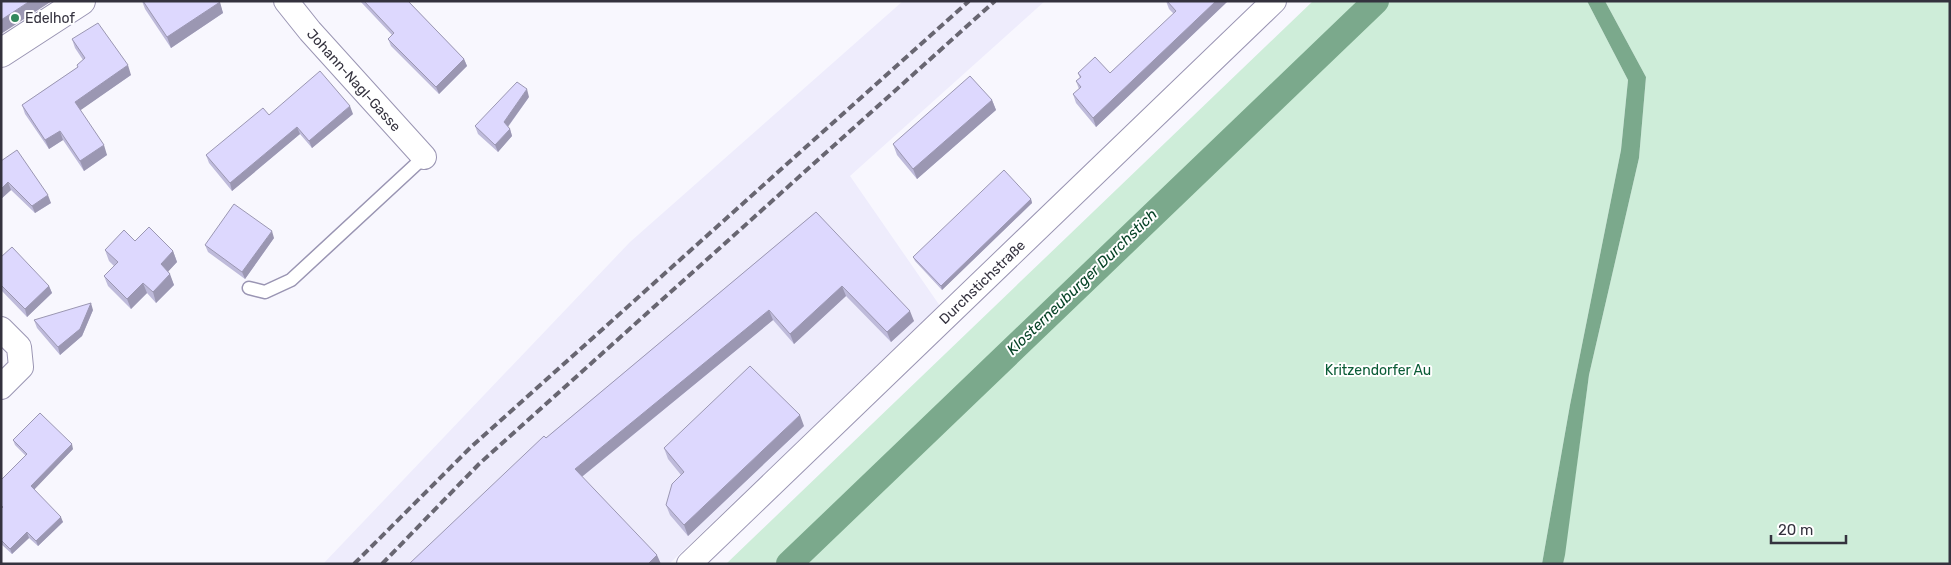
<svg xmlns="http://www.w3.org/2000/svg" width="1951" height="565" font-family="Rubik,sans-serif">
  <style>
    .built { fill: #eeecfc }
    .green { fill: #ceedd9 }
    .water { fill: #7ba98c }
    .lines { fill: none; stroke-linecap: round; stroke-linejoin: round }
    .canal { stroke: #7ba98c; stroke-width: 26 }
    .service-casing { stroke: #9a95b3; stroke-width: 15 }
    .minor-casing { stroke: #9a95b3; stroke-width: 26 }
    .secondary-casing { stroke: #9a95b3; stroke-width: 30 }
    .service { stroke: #fff; stroke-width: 12 }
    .minor { stroke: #fff; stroke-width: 24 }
    .secondary { stroke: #fff; stroke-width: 28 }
    .rail { stroke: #686671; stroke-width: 4; stroke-dasharray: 8 4; stroke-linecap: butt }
    .wall { fill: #bebada }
    .shaded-wall { fill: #9b97b2 }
    .building { fill: #ddd8fe; stroke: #9b97b2 }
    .poi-dot { fill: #33885b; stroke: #fff; stroke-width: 2 }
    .labels { text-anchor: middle; stroke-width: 4; stroke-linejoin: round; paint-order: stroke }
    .poi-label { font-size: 14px; fill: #34323e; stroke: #fff; text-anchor: start }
    .street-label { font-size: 14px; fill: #34323e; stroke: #fff }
    .park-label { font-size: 14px; fill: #0b5c37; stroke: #fff }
    .water-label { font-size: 15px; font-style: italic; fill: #074327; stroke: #fff }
  </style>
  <rect width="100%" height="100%" fill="#f8f7fe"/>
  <path class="built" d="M 903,1 L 1045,1 L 850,176 L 940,306 L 669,564 L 323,564 L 630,242 Z"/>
  <path class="green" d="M 1313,1 L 1587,1 L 1628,80 L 1621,150 L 1570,405 L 1542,564 L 726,564 Z
    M 1605,1 L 1950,1 L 1950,564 L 1563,564 L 1589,375 L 1639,158 L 1646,77 Z"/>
  <path class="water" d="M 1587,1 L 1605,1 L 1646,77 L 1639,158 L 1589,375 L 1565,555 L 1563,564 L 1542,564 L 1570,405 L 1621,150 L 1628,80 Z"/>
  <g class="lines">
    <path class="canal" d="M 789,564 L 1376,1"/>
    <g class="service-casing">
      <path id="service" d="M 249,288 L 265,292 L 291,280 L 424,157"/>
    </g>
    <g class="minor-casing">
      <path id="minor" d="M 286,1 L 310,31 L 424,157
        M 1,329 L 19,347 L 21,367 L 1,387
        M 689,564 L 1274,1"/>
    </g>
    <g class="secondary-casing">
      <path id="secondary" d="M 1,53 L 81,1"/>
    </g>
    <use href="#service" class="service"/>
    <use href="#minor" class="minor"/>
    <use href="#secondary" class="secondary"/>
    <path class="rail" d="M 354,564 L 471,447 L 969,1
      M 382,564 L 479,464 L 995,1"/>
  </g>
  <path class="wall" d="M 142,1 L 219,1 L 223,13 L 171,48 L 145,9 Z
    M 360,1 L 408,1 L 464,59 L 467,66 L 439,94 L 391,46 L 388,39 L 392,35 Z
    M 1166,1 L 1228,1 L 1096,127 L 1076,103 L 1073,94 L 1079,89 L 1076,81 L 1080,78 L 1078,73 L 1110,73 L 1174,14 L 1169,9 Z
    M 72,39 L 131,75 L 80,110 L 107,155 L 84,171 L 63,140 L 49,149 L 25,114 L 22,105 L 78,67 L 77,65 L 83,60 L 75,48 Z
    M 529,97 L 508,127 L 510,129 L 512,136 L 498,152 L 478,134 L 475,126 Z
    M 992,100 L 996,110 L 917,179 L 897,155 L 893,144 Z
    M 353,114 L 312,148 L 300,134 L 232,191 L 209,163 L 206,155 L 269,115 Z
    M 1,161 L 51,203 L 35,213 L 11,190 L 1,199 Z
    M 1031,199 L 1032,203 L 942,290 L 915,261 L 913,257 Z
    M 816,212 L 914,321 L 891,342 L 846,296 L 794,344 L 773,320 L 583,476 L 546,438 Z
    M 274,238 L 245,279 L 208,252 L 205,245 Z
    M 135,241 L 173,251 L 177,262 L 168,271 L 174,285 L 156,303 L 147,293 L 131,309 L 108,286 L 104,276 L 114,266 L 109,261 L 105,250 Z
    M 1,257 L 49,286 L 52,293 L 27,317 L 1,290 Z
    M 93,310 L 82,336 L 60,355 L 37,328 L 34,320 Z
    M 804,426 L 688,536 L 670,515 L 666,505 L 681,475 L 668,459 L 664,448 Z
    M 13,440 L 73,449 L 34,489 L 63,522 L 38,546 L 29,538 L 12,554 L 1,544 L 1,480 L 26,456 L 15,445 Z"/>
  <path class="shaded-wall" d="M 30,1 L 52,1 L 1,34 L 1,20 Z
    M 1216,1 L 1228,1 L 1096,127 L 1093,118 Z
    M 220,2 L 223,13 L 171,48 L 167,37 Z
    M 464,59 L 467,66 L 439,94 L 436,87 Z
    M 128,65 L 131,75 L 78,112 L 75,102 Z
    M 527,89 L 529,97 L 506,129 L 504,122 Z
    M 992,100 L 996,110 L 917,179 L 913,169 Z
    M 350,106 L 353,114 L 312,148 L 309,141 Z
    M 297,127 L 300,134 L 232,191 L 230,183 Z
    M 510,129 L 512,136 L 498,152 L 495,145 Z
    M 60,131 L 63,140 L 49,149 L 45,140 Z
    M 104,145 L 107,155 L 84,171 L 80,161 Z
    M 8,182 L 11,190 L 1,199 L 1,189 Z
    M 48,195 L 51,203 L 35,213 L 32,206 Z
    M 1031,199 L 1032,203 L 942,290 L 941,286 Z
    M 272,231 L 274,238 L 245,279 L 242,272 Z
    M 173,251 L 177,262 L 165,275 L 161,264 Z
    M 170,274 L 174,285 L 156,303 L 153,292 Z
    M 143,283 L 147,293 L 131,309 L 127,299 Z
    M 49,286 L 52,293 L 27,317 L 25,309 Z
    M 842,286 L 846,296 L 794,344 L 790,334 Z
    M 91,303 L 93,310 L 82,336 L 60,355 L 58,347 Z
    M 769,310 L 773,320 L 579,479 L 575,469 Z
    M 910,311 L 914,321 L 891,342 L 887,332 Z
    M 800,415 L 804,426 L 688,536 L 684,525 Z
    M 72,444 L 73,449 L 33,491 L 31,486 Z
    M 61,517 L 63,522 L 38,546 L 36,541 Z
    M 27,532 L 29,538 L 12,554 L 10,549 Z
    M 657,555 L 661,564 L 648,564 Z"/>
  <path class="building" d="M 1,1 L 30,1 L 1,20 Z
    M 143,1 L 219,1 L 220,2 L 167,37 Z
    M 364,1 L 408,1 L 464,59 L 436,87 L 388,39 L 394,33 Z
    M 1167,1 L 1216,1 L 1093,118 L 1073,94 L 1081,87 L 1076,81 L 1081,77 L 1078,73 L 1095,57 L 1110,73 L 1176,11 Z
    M 98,23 L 128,65 L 75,102 L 104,145 L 80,161 L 60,131 L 45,140 L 22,105 L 78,67 L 77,65 L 85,58 L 72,39 Z
    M 320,71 L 350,106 L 309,141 L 297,127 L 230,183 L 206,155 L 263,108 L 269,115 Z
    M 970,76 L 992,100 L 913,169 L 893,144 Z
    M 517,82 L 527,89 L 504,122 L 510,129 L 495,145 L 475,126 Z
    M 17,150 L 48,195 L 32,206 L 8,182 L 1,189 L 1,161 Z
    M 1004,170 L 1031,199 L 941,286 L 913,257 Z
    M 234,204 L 272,231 L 242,272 L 205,245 Z
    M 816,212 L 910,311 L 887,332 L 842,286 L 790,334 L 769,310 L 575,469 L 657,555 L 648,564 L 409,564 L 544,436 L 546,438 Z
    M 149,227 L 173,251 L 161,264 L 170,274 L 153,292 L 143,283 L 127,299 L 104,276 L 118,262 L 105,250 L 124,230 L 135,241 Z
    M 12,247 L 49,286 L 25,309 L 1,285 L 1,257 Z
    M 91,303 L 80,329 L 58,347 L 34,320 Z
    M 750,366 L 800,415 L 684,525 L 666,505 L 672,484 L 684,472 L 664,448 Z
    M 40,413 L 72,444 L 31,486 L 61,517 L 36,541 L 27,532 L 10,549 L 1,540 L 1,509 L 3,507 L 1,505 L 1,480 L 27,454 L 13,440 Z"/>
  <circle class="poi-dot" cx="15" cy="18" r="5"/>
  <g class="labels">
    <g class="poi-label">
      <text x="25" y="23">Edelhof</text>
    </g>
    <g class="street-label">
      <text transform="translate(354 80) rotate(48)" y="5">Johann-Nagl-Gasse</text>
      <text transform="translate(982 282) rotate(-44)" y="5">Durchstichstraße</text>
    </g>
    <g class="park-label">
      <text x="1378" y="375">Kritzendorfer Au</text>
    </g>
    <g class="water-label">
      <text transform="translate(1082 282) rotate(-44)" y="5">Klosterneuburger Durchstich</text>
    </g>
  </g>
  <rect width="1951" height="565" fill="none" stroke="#34323e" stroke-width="5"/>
  <path d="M1771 535v8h75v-8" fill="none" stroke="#34323e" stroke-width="2.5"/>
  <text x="1778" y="535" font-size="15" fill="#34323e" stroke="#ffffff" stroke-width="4" paint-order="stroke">20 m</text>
</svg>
